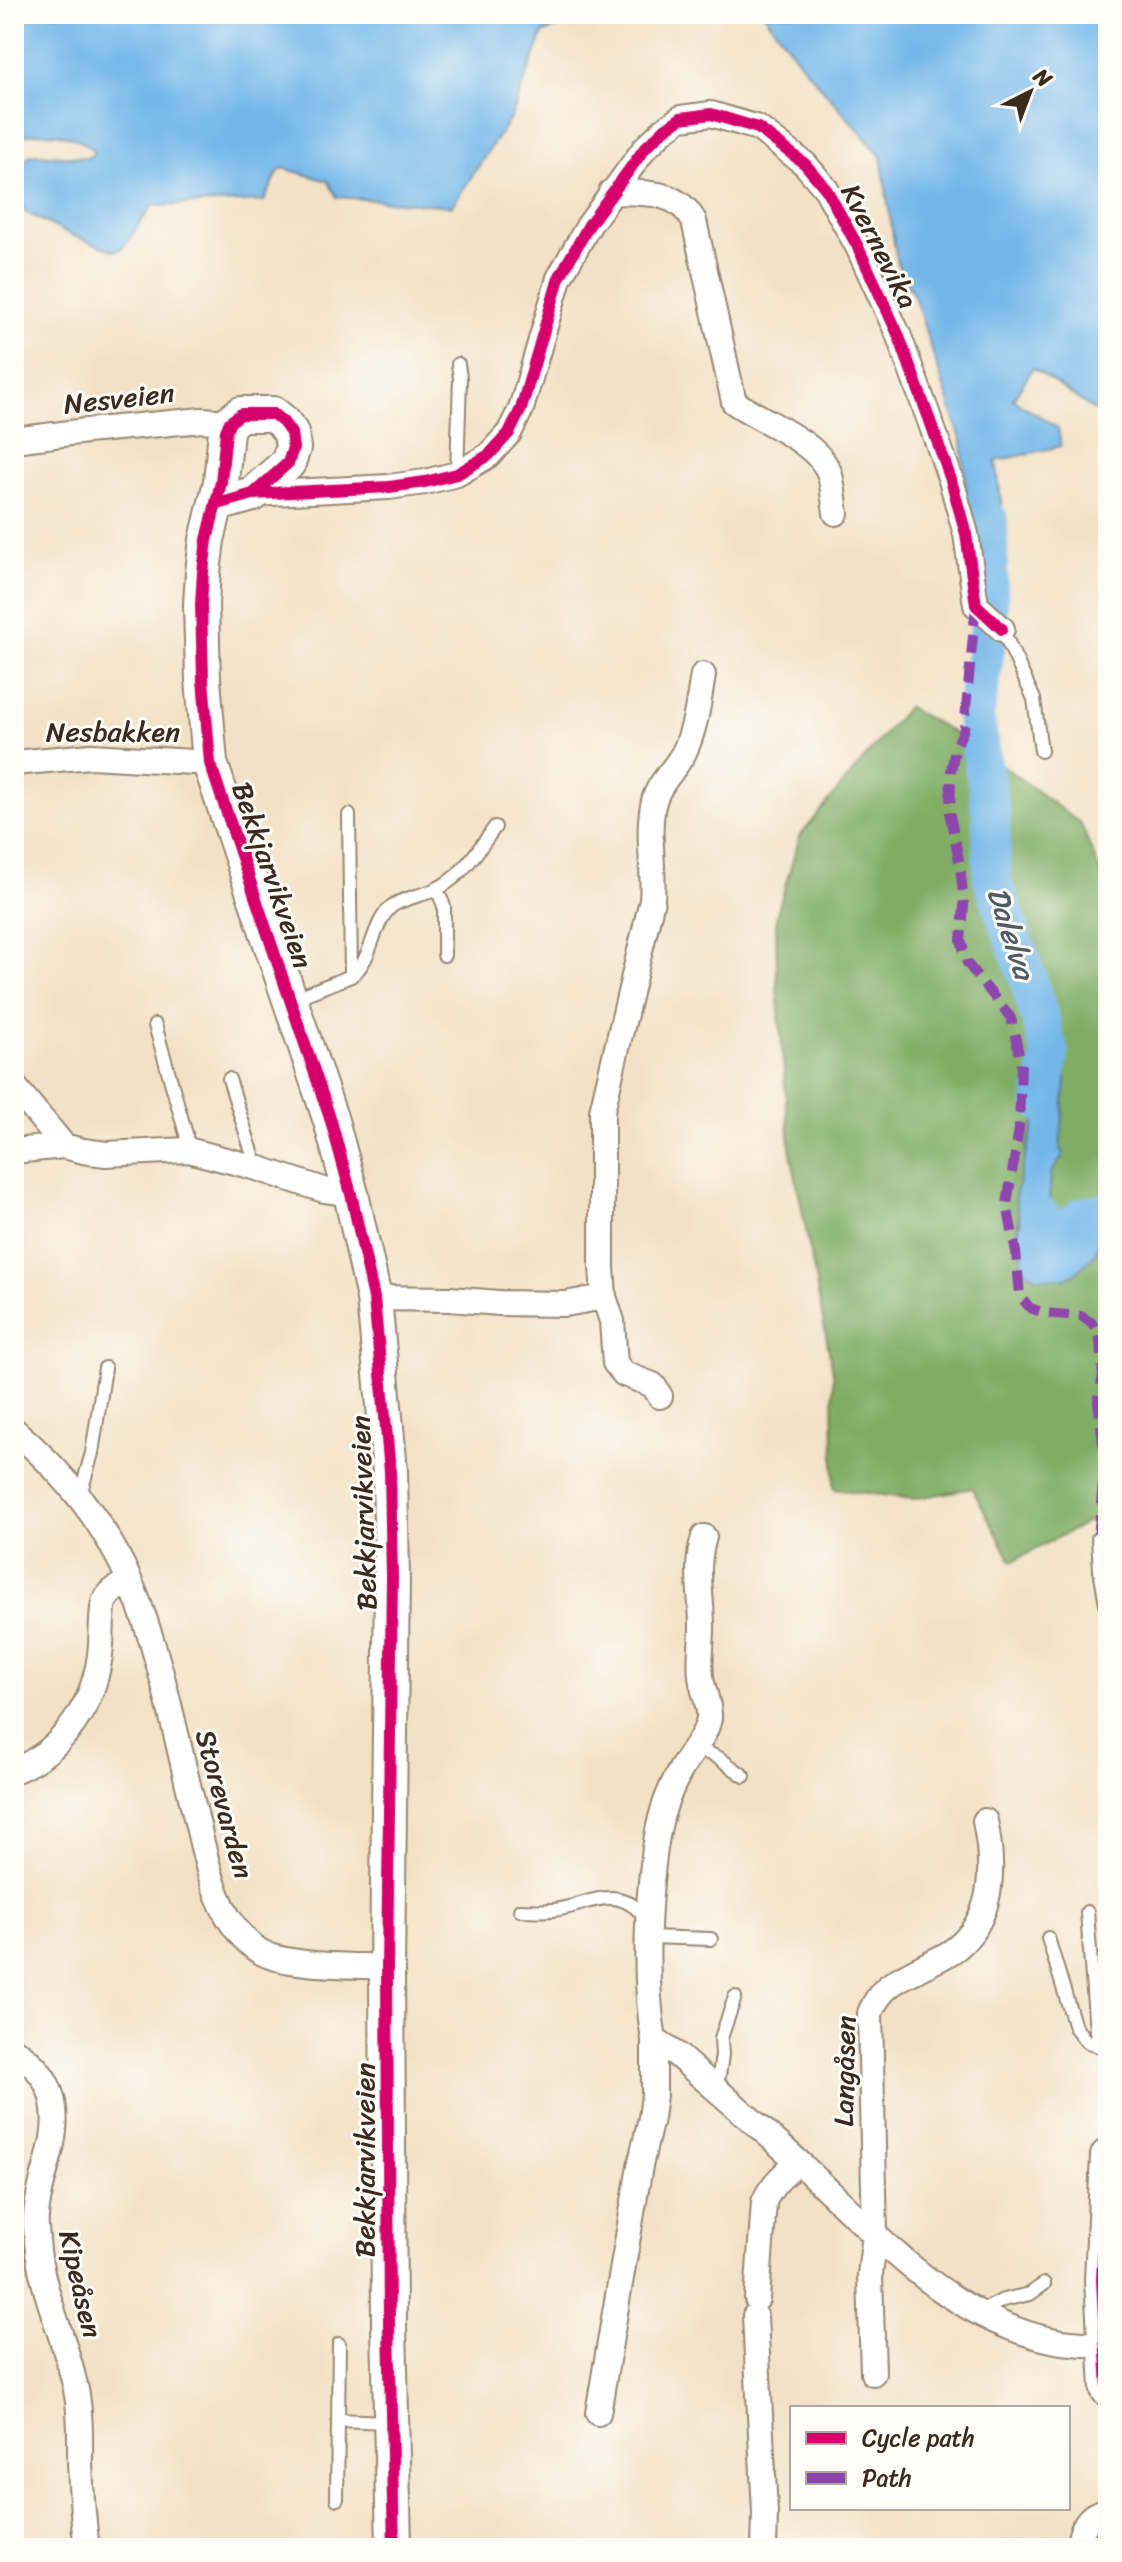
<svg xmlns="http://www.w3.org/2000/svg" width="1122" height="2562" font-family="Sriracha,sans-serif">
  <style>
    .forest { fill: #80ad66; stroke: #5e6c42; stroke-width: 2; fill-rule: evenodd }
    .water { fill: #73b7e9; stroke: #577084; stroke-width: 2 }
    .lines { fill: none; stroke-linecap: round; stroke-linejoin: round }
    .river { stroke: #73b7e9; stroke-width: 38 }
    .lane-casing { stroke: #978672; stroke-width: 16 }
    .street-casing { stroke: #978672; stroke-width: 28 }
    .secondary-casing { stroke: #978672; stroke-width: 38 }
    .lane { stroke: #fff; stroke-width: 12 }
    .street { stroke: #fff; stroke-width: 24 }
    .secondary { stroke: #fff; stroke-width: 34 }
    .quiet { stroke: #8e44ad; stroke-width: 10; stroke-dasharray: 20 10; stroke-linecap: butt }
    .cycleway-casing { stroke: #fdfcf7; stroke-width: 17 }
    .cycleway { stroke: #d6006c; stroke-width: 12 }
    .labels { text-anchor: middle; stroke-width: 6; stroke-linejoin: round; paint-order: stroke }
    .street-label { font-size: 28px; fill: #3b2a1e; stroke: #fdfcf7 }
    .water-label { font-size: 30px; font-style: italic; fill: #4f5b65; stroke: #fdfcf7 }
  </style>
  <rect width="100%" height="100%" fill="#fdfcf7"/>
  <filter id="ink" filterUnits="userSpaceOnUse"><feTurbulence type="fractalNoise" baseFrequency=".0125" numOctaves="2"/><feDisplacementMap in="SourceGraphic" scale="16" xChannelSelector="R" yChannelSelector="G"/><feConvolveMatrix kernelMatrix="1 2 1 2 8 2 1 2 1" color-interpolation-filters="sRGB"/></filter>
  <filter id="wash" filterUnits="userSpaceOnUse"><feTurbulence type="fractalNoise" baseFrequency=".006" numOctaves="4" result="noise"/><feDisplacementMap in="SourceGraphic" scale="32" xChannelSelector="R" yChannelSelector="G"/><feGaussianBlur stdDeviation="1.8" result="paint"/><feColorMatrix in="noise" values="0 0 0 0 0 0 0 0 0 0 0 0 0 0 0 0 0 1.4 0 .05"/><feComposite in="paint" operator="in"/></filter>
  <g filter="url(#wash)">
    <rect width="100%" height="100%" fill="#f3e1c5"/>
    <path class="forest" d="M 907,707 L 971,742 L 1081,824 L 1108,892 L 1108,1511 L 1012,1562 L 972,1488 L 913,1499 L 834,1489 L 833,1372 L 790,1147 L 777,988 L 776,917 L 800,836 ZM 1050,1053 L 1059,1055 L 1066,1079 L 1060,1148 L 1063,1156 L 1051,1173 L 1048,1218 L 1056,1222 L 1072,1217 L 1083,1216 L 1098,1234 L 1016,1242 L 1026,1151 L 1037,1115 L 1035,1085 L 1038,1057 Z"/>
    <path class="water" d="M 14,14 L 580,14 L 543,34 L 511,117 L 452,206 L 337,197 L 328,181 L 283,168 L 279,171 L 264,201 L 152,206 L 125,245 L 120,250 L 115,251 L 71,235 L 25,212 C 17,190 2,159 38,154 L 87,158 L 93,154 L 93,150 C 71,130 41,130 14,138 Z
      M 764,14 L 1108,14 L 1108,381 L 1098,413 L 1033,368 L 1013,399 L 1058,428 L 1061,446 L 996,461 L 1003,517 L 979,522 L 968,517 L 963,499 L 966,488 L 962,442 L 914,296 L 897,263 L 881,156 L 802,65 Z
      M 1050,1053 L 1059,1055 L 1066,1079 L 1060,1148 L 1063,1156 L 1051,1173 L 1048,1218 L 1056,1222 L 1072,1217 L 1083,1216 L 1098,1234 L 1100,1240 L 1095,1254 L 1076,1273 L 1063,1279 L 1037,1277 L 1027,1272 L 1021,1260 L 1024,1249 L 1016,1242 L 1020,1223 L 1015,1196 L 1037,1115 L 1035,1085 L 1038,1057 Z"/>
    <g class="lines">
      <path class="river" d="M 989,520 L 989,631 L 975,716 L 991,812 L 992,879 L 1029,981 L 1050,1053 L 1042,1103
        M 1043,1218 L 1045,1227 L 1065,1230 L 1083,1216 L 1108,1212"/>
    </g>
  </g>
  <g filter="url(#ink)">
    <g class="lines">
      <g class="lane-casing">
        <path id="lane" d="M 457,474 L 460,378 L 458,364
          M 1002,629 L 1034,699 L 1041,751
          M 437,889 L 444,906 L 444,955
          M 351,976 C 374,959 371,924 392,906 C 403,898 421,896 434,890 C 461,879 478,850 495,827
          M 293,999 L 351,976 L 349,815
          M 155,1025 L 186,1134 L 188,1150
          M 229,1079 L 257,1168
          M 80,1495 L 92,1453 L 105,1368
          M 1098,1538 L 1100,1570 L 1108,1615
          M 694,1747 L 719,1758 L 744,1776
          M 520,1910 C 531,1910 542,1911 553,1910 C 590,1906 617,1880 647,1920
          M 1087,1912 L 1096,2031 L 1098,2041 L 1108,2053
          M 647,1937 L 711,1939
          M 1048,1938 L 1075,2027 L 1086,2041 L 1103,2048
          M 713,2087 L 719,2076 L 722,2055 L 721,2038 L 735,1997
          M 978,2313 L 1003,2300 L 1030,2294 L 1044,2284
          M 338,2420 L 387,2422
          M 337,2499 L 339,2344"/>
      </g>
      <g class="street-casing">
        <path id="street" d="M 611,192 C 643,193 677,189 694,221 L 734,402 C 761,421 820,442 830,475 C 833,487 834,500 836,513
          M 14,440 L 86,431 L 202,420 L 230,422
          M 253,494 L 389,487 L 425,482 L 457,474 L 489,455 L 509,433 L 521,409 L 559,278 L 589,225 L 645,148 L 665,129 L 681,118 L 711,114 L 758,128 L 805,164 L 826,189 L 858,247 L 898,334 L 930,421 L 951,480 L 966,534 L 976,605 L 1002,629
          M 14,763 L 91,756 L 210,763
          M 14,1086 L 64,1146 L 83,1151 L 106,1154 L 188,1150 L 257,1168 L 324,1190 L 351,1194
          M 14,1151 L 64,1146
          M 604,1297 L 612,1321 L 615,1363 L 624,1374 L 653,1385 L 660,1396
          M 374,1298 L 450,1299 L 499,1303 L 565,1304 L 604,1297 L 602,1267 L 602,1111 L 652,900 C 655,867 646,833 654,801 C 659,781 679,766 686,748 C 696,725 699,699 703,675
          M 14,1430 C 65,1474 104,1521 131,1584 C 160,1652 174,1729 192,1801 C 202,1840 208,1881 228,1917 C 236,1930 247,1944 261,1952 C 288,1967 355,1965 387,1967
          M 14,1771 C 66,1749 97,1701 101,1645 C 102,1630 101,1617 104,1602 C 110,1591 118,1586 130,1582
          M 654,2040 C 645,1987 646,1935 651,1882 C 654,1854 657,1825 667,1799 C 671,1789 675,1780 680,1771 C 689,1754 706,1737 709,1718 C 710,1703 702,1690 701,1676 C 699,1660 702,1643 702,1627 C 702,1594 694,1570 704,1537
          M 14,2050 C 34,2063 48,2078 53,2102 C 61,2142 38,2178 36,2217 C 35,2225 37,2233 37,2241 C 41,2294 68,2343 77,2395 C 81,2418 80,2440 80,2462 C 81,2491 83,2520 87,2548
          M 757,2299 L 764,2202 C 771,2185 784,2174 798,2162
          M 755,2316 L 765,2513 L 764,2548
          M 873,2373 L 870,2275 L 875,2234 L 870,2013 C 882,1984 898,1980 924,1966 C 939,1959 955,1952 966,1939 C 995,1908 993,1860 985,1821
          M 598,2413 L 640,2166 L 651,2118 L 654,2095 L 654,2040 L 676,2054 C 720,2093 765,2131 808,2171 C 881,2240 953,2321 1056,2341 C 1071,2344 1088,2344 1104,2345
          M 1078,2548 C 1081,2529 1087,2513 1108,2511"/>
      </g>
      <g class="secondary-casing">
        <path id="secondary" d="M 218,504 L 253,494 L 288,463 L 293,448 L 291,433 L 283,422 L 273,414 L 241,414 L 230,422 L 226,431 L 221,482 L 207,540 L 203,572 L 201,604 L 203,679 L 210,763 L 331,1121 L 351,1194 L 374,1298 L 390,1471 L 392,1578 L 387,1967 L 389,2324 L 394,2548
          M 1108,2156 L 1102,2280 L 1108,2389"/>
      </g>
      <use href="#lane" class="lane"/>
      <use href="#street" class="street"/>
      <use href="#secondary" class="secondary"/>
      <path class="quiet" d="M 976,605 L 964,729 L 955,749 L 951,771 L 950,816 L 960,865 L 964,906 L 961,940 L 967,963 L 1011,1018 L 1021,1063 L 1019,1129 L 1007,1204 L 1016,1252 L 1020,1296 L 1030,1308 L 1044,1313 L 1081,1316 L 1091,1322 L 1097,1330 L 1100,1341 L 1103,1375 L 1098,1401 L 1105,1460 L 1098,1538"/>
      <g class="cycleway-casing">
        <path id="cycleway" d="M 253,494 L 389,487 L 425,482 L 457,474 L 489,455 L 509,433 L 521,409 L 559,278 L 589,225 L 645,148 L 665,129 L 681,118 L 711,114 L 758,128 L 805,164 L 826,189 L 858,247 L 898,334 L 930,421 L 951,480 L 966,534 L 976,605 L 1002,629
          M 218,504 L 253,494 L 288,463 L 293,448 L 291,433 L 283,422 L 273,414 L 241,414 L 230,422 L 226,431 L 221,482 L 207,540 L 203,572 L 201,604 L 203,679 L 210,763 L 331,1121 L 351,1194 L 374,1298 L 390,1471 L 392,1578 L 387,1967 L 389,2324 L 394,2548
          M 1108,2156 L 1102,2280 L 1108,2389"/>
      </g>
      <use href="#cycleway" class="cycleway"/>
    </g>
  </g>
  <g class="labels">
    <g class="street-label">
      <text transform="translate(880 246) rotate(63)" y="10">Kvernevika</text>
      <text transform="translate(119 398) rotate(-6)" y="10">Nesveien</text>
      <text x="113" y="741">Nesbakken</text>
      <text transform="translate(273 875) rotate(71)" y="10">Bekkjarvikveien</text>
      <text transform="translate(363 1513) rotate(-92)" y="10">Bekkjarvikveien</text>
      <text transform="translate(225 1804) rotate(75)" y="10">Storevarden</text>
      <text transform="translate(844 2071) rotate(-89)" y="10">Langåsen</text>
      <text transform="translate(364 2160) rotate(-90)" y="10">Bekkjarvikveien</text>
      <text transform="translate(81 2284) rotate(77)" y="10">Kipeåsen</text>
    </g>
    <g class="water-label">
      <text transform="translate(1011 933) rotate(72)" y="10">Dalelva</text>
    </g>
  </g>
  <rect width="1122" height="2562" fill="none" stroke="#fdfcf7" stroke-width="48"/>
  <rect x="790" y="2406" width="280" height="104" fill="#fdfcf7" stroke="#afa8a0" stroke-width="2"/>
  <rect x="806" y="2432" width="40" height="12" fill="#d6006c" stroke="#afa8a0" stroke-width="2"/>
  <text x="862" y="2446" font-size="24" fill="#3b2a1e">Cycle path</text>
  <rect x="806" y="2472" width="40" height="12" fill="#8e44ad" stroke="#afa8a0" stroke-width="2"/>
  <text x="862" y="2486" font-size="24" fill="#3b2a1e">Path</text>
  <g transform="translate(1030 92) rotate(42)" stroke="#fdfcf7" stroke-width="6" paint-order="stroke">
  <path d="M0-6L14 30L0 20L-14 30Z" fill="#3b2a1e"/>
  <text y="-12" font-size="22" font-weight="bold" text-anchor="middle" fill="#3b2a1e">N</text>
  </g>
</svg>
